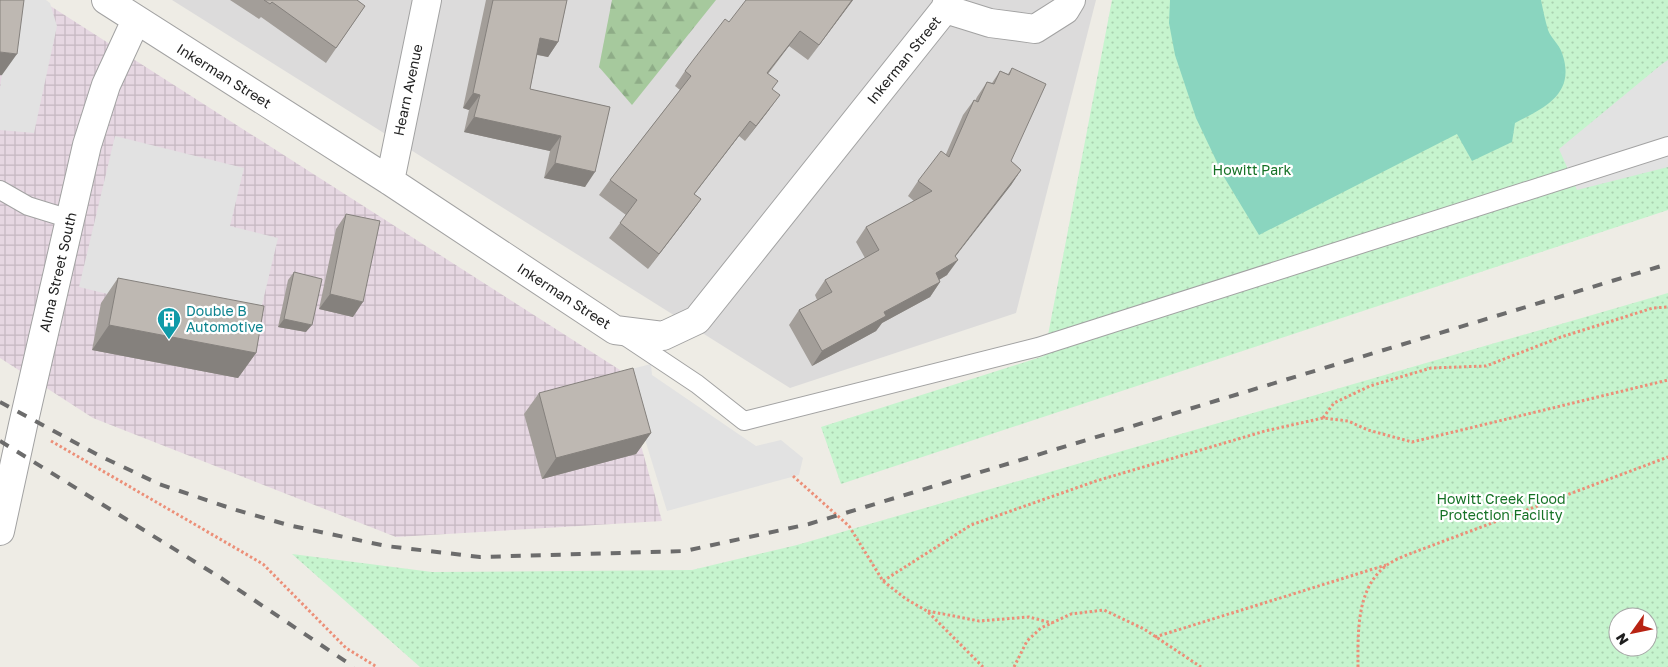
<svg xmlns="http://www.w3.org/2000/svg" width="1668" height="667" font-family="'Golos Text',sans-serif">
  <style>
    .residential { fill: #dcdbdb }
    .industrial { fill: url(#industrial-grid) }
    .forest { fill: url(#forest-firs) }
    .park { fill: url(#park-dots); fill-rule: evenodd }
    .pitch { fill: #8ad5bf }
    .parking { fill: #e2e2e2 }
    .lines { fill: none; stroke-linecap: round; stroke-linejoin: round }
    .lane-casing { stroke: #a2a2a2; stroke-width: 20 }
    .street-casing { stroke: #a2a2a2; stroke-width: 30 }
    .path { stroke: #ec8f78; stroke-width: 3; stroke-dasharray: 2.5 2.5; stroke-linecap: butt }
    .lane { stroke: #fff; stroke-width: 18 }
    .street { stroke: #fff; stroke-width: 28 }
    .rail { stroke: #6c6c6c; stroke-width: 4; stroke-dasharray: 10 10; stroke-linecap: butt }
    .wall { fill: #a39e99 }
    .shaded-wall { fill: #85817d }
    .building { fill: #beb8b2; stroke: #85817d }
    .labels { text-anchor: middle; stroke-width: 4.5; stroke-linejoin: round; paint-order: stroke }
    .street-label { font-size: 14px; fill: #1e1e1e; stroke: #fff }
    .park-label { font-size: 14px; fill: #167226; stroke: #fff }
    .culture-label { font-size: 14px; fill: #0d838f; stroke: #fff; text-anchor: start }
  </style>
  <defs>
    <pattern id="industrial-grid" width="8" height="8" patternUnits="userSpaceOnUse" patternTransform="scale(1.25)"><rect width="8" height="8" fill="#e6d7e2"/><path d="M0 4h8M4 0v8" fill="none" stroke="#c5b8c1"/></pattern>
    <pattern id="forest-firs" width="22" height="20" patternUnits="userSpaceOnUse" patternTransform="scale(1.25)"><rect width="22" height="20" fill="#a6c99d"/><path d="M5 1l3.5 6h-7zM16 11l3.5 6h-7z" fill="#8eac87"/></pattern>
    <pattern id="park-dots" width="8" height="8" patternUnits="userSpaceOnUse" patternTransform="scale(1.25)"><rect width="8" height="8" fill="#c6f4ce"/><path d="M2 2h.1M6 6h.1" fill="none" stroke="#aad1b0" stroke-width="1.8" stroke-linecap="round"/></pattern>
  </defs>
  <rect width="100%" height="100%" fill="#eeece5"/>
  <path class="residential" d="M 172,0 L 1096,0 L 1016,313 L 790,388 Z"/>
  <path class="industrial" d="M 0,0 L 41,0 L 620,370 L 662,521 L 396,537 L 93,418 L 0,358 Z"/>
  <path class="forest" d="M 612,0 L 716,0 L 632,105 L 599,67 Z"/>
  <path class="park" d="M 1112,0 L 1668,0 L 1668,210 L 841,484 L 821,427 L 1044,356 Z
    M 1668,293 L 1668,667 L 420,667 L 292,554 L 432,572 L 692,570 L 797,545 ZM 1618,617 L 1648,617 L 1648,647 L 1618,647 Z"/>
  <path class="pitch" d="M 1170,0 L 1541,0 C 1543,10 1545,20 1548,30 C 1551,38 1559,44 1562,53 C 1576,93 1546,107 1515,123 L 1512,142 L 1472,161 L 1457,134 L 1259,235 L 1224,177 L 1196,118 L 1175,55 L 1169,23 Z"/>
  <path class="parking" d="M 0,0 L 46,0 L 50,3 L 57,26 L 34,133 L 0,130 L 0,89 L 10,9 Z
    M 1668,60 L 1668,167 L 1577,190 L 1559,149 L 1662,64 Z
    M 115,136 L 244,168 L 230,226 L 278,238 L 256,330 L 79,287 Z
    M 651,364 L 652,375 L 756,446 L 781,440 L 803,458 L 799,475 L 667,511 L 624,371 Z"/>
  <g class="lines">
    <g class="lane-casing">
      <path id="lane" d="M 0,190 L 28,206 L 70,219
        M 622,334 L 697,384 L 744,421 L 1038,347 L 1668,146"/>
    </g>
    <g class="street-casing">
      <path id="street" d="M 106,0 L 390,181 L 615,330 L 663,336 L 697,320 L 945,9 L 948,0
        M 945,9 L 990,23 L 1035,29 L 1065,10 L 1071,0
        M 390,181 L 427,0
        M 0,531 L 23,425 L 87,145 L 106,85 L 136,20"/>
    </g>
    <path class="path" d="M 1323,418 L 1334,403 L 1370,386 L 1431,368 L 1486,366 L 1561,337 L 1653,308 L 1668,307
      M 51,441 L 263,564 L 346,648 L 377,667
      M 793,476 L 849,526 L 883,581 L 906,599 L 927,611 L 983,667
      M 883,581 L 971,525 L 1096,481 L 1265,431 L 1323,418 L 1348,421 L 1368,430 L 1412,442 L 1668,380
      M 928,611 L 979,621 L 1029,617 L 1052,623
      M 1155,637 L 1386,565
      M 1014,667 L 1027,641 L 1041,628 L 1071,614 L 1104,610 L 1144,629 L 1201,667
      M 1358,667 C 1358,632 1356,588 1387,565 C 1394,560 1404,556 1412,553 L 1668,457"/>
    <use href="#lane" class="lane"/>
    <use href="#street" class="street"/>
    <path class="rail" d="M 0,402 L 98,455 L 159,484 L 233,509 L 288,525 L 386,546 L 480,557 L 685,551 L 809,524 L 1668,264
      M 0,441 L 221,578 L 354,667"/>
  </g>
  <path class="wall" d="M 230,0 L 357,0 L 365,6 L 326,63 L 261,17 L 259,19 Z
    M 486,0 L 567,0 L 558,42 L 548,57 L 537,55 L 530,89 L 610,107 L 585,187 L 544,178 L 550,151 L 464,132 L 469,110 L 463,108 Z
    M 853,0 L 808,60 L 789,46 L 768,74 L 772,89 L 769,110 L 745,141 L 739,136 L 694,194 L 701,199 L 690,214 L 648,269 L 609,238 L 626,215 L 599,195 L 610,180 L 680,90 L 675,86 L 685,71 L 729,22 Z
    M 1012,68 L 1011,161 L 1021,170 L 1011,185 L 955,256 L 947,275 L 939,280 L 940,282 L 930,297 L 882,323 L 876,331 L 812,366 L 789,325 L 799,310 L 817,300 L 815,295 L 825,280 L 865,258 L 856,242 L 866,227 L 914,201 L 908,196 L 918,181 L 946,154 L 963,115 L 974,100 L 975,101 L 977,97 L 987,82 L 992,83 L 1000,71 L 1008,74 Z
    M 346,214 L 353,317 L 319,309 L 336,229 Z
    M 294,272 L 306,332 L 278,327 L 288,280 Z
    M 118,278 L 256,353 L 238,378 L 92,350 L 101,303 Z
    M 539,393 L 651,433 L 636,454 L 542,479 L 524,414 Z"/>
  <path class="shaded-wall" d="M 852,0 L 853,0 L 808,60 Z
    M 800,31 L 789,46 L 756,88 L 767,73 Z
    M 540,38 L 558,42 L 548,57 L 530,53 Z
    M 0,52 L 17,54 L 2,75 L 0,75 Z
    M 473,93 L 480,95 L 469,110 L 463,108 Z
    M 780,95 L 769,110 L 745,141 L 756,126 Z
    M 474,117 L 561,136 L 550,151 L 464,132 Z
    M 750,121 L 739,136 L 683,209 L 694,194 Z
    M 555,163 L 595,172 L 585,187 L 544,178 Z
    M 1021,170 L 1011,185 L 948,266 L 958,260 L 947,275 L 925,288 L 936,273 L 955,256 Z
    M 701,199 L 690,214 L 648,269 L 659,254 Z
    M 940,282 L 930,297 L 882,323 L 876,331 L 812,366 L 822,351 L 884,312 Z
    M 330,294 L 363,302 L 353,317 L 319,309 Z
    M 284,319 L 312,325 L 306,332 L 278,327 Z
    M 109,325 L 256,353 L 238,378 L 92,350 Z
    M 651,433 L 636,454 L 542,479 L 556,458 Z"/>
  <path class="building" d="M 0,0 L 24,0 L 17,54 L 0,52 Z
    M 264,0 L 357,0 L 365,6 L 336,48 L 272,2 L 270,4 Z
    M 493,0 L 567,0 L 558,42 L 540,38 L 530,89 L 610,107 L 595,172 L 555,163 L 561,136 L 474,117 L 480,95 L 473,93 Z
    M 746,0 L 852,0 L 819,45 L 800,31 L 767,73 L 778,81 L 772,89 L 780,95 L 756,126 L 750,121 L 694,194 L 701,199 L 659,254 L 620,223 L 637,200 L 610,180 L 691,76 L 685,71 L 694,59 L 725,19 L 729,22 Z
    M 1012,68 L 1046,84 L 1011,161 L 1021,170 L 955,256 L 958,260 L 936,273 L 940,282 L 884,312 L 886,316 L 822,351 L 799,310 L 832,292 L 825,280 L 879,250 L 866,227 L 932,191 L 918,181 L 941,151 L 949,157 L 974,100 L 978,102 L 987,82 L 994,84 L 1000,71 L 1009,75 Z
    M 346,214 L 380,221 L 363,302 L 330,294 Z
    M 294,272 L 322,279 L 312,325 L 284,319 Z
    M 118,278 L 264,306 L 256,353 L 109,325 Z
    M 633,368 L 651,433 L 556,458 L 539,393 Z"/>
  <defs>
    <g id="building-pin" transform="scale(1.25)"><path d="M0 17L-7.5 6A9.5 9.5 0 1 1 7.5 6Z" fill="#0f9aa8" stroke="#fff"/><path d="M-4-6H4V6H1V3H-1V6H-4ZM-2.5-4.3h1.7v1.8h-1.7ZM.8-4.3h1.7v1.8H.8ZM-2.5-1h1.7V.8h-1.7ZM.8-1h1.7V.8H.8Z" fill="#fff"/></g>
  </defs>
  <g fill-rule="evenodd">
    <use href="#building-pin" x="169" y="319"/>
  </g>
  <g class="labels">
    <g class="street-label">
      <text transform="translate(904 60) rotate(-51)" y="5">Inkerman Street</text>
      <text transform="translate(224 76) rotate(32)" y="5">Inkerman Street</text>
      <text transform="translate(408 90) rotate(-78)" y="5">Hearn Avenue</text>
      <text transform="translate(58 272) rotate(-77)" y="5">Alma Street South</text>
      <text transform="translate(564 296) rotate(33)" y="5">Inkerman Street</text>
    </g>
    <g class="park-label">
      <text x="1252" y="175">Howitt Park</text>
      <text x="1501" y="504">Howitt Creek Flood<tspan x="1501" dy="16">Protection Facility</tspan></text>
    </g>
    <g class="culture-label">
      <text x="186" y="316">Double B<tspan x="186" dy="16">Automotive</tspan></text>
    </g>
  </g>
  <g transform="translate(1633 632) rotate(237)"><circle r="24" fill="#ffffff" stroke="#a5a5a5"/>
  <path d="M0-4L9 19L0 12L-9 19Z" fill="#b82313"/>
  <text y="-8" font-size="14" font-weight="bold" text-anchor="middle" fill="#1e1e1e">N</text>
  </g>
</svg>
